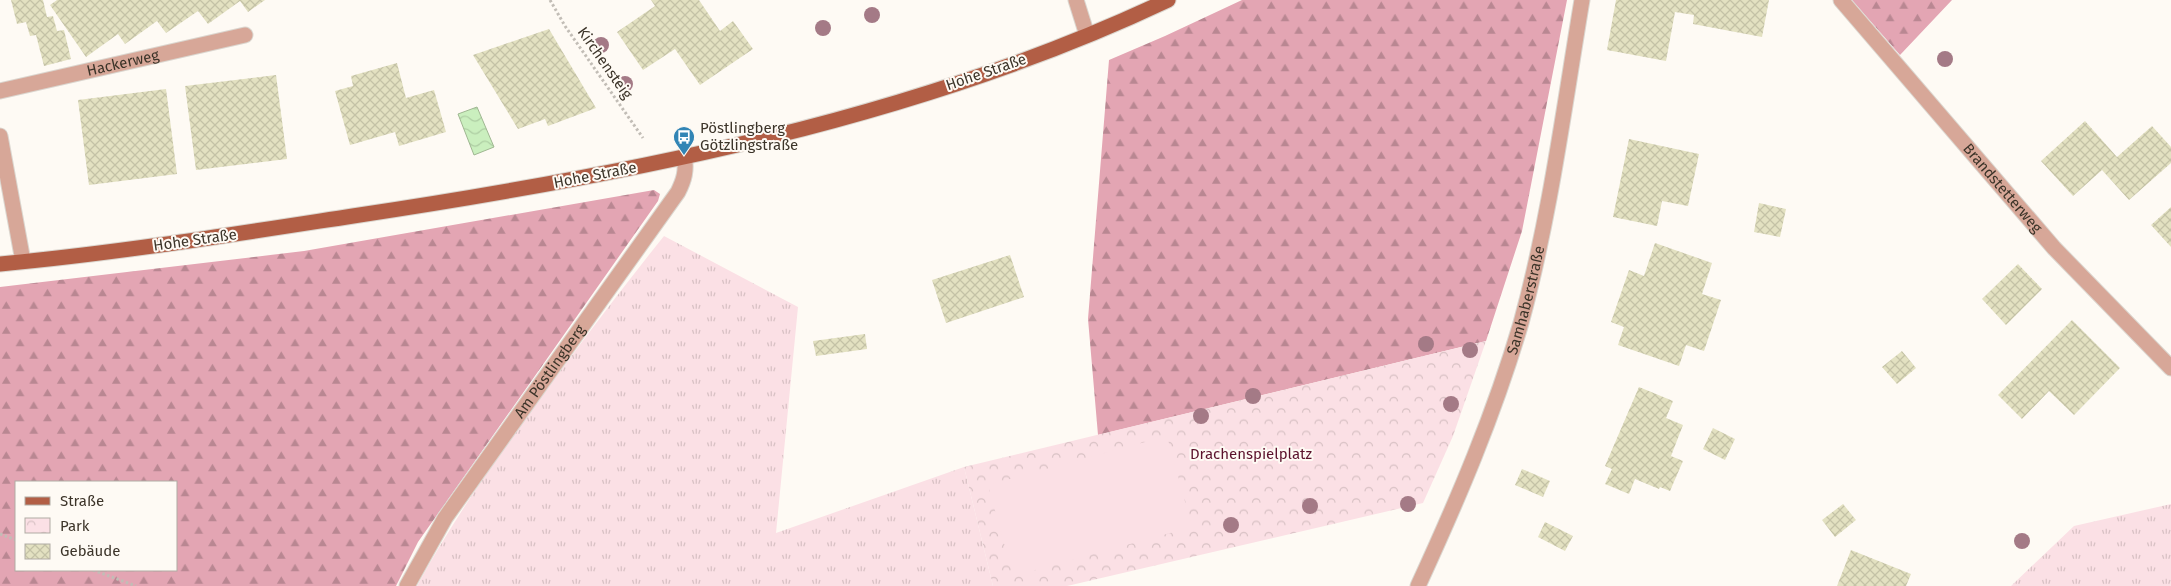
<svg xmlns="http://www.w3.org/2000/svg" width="2171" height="586" font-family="'Fira Sans',sans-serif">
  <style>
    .grass { fill: url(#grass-tufts) }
    .forest { fill: url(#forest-firs); fill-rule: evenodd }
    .park { fill: url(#park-crowns) }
    .pitch { fill: #fbe0e5 }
    .water { fill: url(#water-waves); stroke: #9fb791 }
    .building { fill: url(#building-cross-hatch) }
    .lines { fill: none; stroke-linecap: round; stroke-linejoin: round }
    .minor-casing { stroke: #dbd6cf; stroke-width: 17 }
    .major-casing { stroke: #dbd6cf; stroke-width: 17 }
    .path { stroke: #c2bdb6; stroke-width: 3; stroke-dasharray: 2.5 2.5; stroke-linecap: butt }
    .minor { stroke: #d7a798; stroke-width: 15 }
    .major { stroke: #b25e45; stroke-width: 15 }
    .tree { fill: #a47a86 }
    .labels { text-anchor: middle; stroke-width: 4; stroke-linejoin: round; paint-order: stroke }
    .street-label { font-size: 15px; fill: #3c3429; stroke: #fefaf4 }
    .poi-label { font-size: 15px; fill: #3c3429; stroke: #fefaf4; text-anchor: start }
    .park-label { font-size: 15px; fill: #5b122c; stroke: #fefaf4 }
  </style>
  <defs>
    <pattern id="grass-tufts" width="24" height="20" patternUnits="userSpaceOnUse" patternTransform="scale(1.25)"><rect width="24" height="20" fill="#fbe0e5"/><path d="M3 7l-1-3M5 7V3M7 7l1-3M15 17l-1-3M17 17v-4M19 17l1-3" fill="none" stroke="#d8c1c4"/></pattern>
    <pattern id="forest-firs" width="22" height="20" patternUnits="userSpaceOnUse" patternTransform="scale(1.25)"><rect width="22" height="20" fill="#e3a5b3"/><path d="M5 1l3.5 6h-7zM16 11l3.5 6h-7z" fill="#b98792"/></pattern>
    <pattern id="park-crowns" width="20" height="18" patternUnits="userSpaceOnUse" patternTransform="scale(1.25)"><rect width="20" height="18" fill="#fbe0e5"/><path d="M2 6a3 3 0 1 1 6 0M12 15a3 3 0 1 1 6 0" fill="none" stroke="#d8c1c4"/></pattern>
    <pattern id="water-waves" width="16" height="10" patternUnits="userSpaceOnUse" patternTransform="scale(1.25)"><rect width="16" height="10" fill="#caefbe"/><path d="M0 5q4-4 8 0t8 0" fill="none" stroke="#aecea3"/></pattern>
    <pattern id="building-cross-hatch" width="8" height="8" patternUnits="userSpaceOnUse" patternTransform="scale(1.25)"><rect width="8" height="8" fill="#e3e1c1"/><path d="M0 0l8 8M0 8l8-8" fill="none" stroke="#c4c2a6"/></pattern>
  </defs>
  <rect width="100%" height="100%" fill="#fefaf4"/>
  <path class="grass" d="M 664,236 L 798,307 L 776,533 L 964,467 L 993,586 L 417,586 C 448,529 484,476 522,423 C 568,360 615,297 664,236 Z
    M 2171,504 L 2171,586 L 2011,586 L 2074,526 Z"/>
  <path class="forest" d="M 1242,0 L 1567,0 L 1522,231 L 1486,341 L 1098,435 L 1088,319 L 1109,60 L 1165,36 Z
    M 1852,0 L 1952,0 L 1900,55 Z
    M 654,190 L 660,194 L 658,201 L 418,542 L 396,586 L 0,586 L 0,287 L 304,251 ZM 16,482 L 176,482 L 176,570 L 16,570 Z"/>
  <path class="park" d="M 1486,341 L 1453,436 L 1423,503 L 1067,586 L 993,586 L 964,467 Z"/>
  <path class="pitch" d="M 1167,436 L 1192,527 L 1013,576 L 988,485 Z"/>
  <path class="water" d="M 477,107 L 494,147 L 474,155 L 458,114 Z"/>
  <path class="building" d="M 11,0 L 43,0 L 47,17 L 53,16 L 57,31 L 64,30 L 71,59 L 44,66 L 36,35 L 30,36 L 26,22 L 17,24 Z
    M 57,0 L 265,0 L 248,12 L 240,1 L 208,24 L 198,11 L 166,33 L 157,21 L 125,44 L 118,34 L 86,57 L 50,5 Z
    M 651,0 L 699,0 L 720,31 L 733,21 L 753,49 L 700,85 L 675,49 L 643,70 L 617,32 L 655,6 Z
    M 1616,0 L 1769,0 L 1762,37 L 1693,24 L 1694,15 L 1675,12 L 1666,61 L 1607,50 Z
    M 549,29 L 596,108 L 548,126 L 545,119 L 518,129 L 473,55 Z
    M 397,63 L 406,98 L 434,90 L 446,132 L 399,146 L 395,132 L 350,145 L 335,91 L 353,86 L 351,76 Z
    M 276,75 L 287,159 L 196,170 L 185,86 Z
    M 166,89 L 177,174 L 89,185 L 78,100 Z
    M 2085,121 L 2117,157 L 2152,126 L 2171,147 L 2171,163 L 2129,200 L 2102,170 L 2073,196 L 2041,161 Z
    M 1629,139 L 1699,154 L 1688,206 L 1662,201 L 1657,226 L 1613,217 Z
    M 1759,203 L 1786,209 L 1780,237 L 1754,232 Z
    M 2171,207 L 2171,247 L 2151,225 Z
    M 1655,243 L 1712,263 L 1702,294 L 1721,300 L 1704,351 L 1686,345 L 1679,366 L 1618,345 L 1624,327 L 1611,322 L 1629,270 L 1644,276 Z
    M 1010,255 L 1024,297 L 946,323 L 932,280 Z
    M 2018,264 L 2042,289 L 2006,325 L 1982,299 Z
    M 2072,320 L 2120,368 L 2074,415 L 2049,391 L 2022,419 L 1998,395 Z
    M 865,334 L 867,349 L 816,356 L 813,341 Z
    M 1902,351 L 1916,368 L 1897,384 L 1882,367 Z
    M 1639,387 L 1673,401 L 1666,418 L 1683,425 L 1671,456 L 1683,461 L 1670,491 L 1660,487 L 1659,489 L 1635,479 L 1629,494 L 1605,484 L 1612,469 L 1605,466 Z
    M 1713,428 L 1735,439 L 1725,460 L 1703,449 Z
    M 1522,469 L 1550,481 L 1543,497 L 1515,485 Z
    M 1843,504 L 1856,520 L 1835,537 L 1822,520 Z
    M 1545,522 L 1573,536 L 1565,551 L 1538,537 Z
    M 1851,550 L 1911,574 L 1906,586 L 1837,586 Z"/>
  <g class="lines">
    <g class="minor-casing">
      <g id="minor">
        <path d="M 1076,0 L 1087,35"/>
        <path id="s1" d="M 1841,0 L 2054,248 L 2171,368"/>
        <path id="s2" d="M 0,91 L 245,35"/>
        <path d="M 0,136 L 23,261"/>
        <path id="s3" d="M 407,586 L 445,518 L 678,192 C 684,180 687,170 684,156"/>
        <path id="s4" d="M 1418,586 C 1458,499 1494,415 1521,323 C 1550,217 1564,107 1582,0"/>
      </g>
    </g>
    <g class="major-casing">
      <path id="major" d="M 0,264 C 118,253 236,234 353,216 C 627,175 917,119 1168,0"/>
    </g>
    <path class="path" d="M 550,0 L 565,26 L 643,138
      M 0,534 L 16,540
      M 93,570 L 136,586"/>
    <use href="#minor" class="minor"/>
    <use href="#major" class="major"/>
  </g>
  <g class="tree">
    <circle cx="872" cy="15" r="8"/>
    <circle cx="823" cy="28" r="8"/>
    <circle cx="601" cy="45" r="8"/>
    <circle cx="1945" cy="59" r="8"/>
    <circle cx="625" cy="84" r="8"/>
    <circle cx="1426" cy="344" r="8"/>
    <circle cx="1470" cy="350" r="8"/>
    <circle cx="1253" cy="396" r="8"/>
    <circle cx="1451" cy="404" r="8"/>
    <circle cx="1201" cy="416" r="8"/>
    <circle cx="1408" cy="504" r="8"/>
    <circle cx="1310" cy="506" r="8"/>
    <circle cx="1231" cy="525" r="8"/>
    <circle cx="2022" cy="541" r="8"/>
  </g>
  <defs>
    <g id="bus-pin" transform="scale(1.125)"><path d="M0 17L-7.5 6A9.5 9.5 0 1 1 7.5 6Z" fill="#3285b5" stroke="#fefaf4"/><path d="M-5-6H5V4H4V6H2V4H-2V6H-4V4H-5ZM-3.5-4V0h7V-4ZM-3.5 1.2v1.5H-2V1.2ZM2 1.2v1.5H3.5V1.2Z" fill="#fff"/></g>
  </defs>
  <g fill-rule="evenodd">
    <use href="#bus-pin" x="684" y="137"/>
  </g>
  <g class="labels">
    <g class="street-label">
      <text dy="5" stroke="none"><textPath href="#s2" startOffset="126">Hackerweg</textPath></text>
      <text transform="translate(605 63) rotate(55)" y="5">Kirchensteig</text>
      <text transform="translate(986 72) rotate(-19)" y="5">Hohe Straße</text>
      <text transform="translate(595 175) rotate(-11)" y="5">Hohe Straße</text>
      <text dy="5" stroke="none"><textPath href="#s1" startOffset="248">Brandstetterweg</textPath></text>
      <text transform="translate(195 240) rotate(-8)" y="5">Hohe Straße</text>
      <text dy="5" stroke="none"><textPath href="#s4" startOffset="306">Samhaberstraße</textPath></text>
      <text dy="5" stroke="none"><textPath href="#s3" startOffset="258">Am Pöstlingberg</textPath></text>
    </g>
    <g class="poi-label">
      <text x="700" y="133">Pöstlingberg<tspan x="700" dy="17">Götzlingstraße</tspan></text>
    </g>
    <g class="park-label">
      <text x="1251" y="459">Drachenspielplatz</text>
    </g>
  </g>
  <rect x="15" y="481" width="162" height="90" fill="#fefaf4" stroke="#b0aba3"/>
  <rect x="25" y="497" width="25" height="8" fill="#b25e45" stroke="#b0aba3"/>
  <text x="60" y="506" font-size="15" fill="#3c3429">Straße</text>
  <rect x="25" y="518" width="25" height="15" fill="url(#park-crowns)" stroke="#b0aba3"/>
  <text x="60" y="531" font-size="15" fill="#3c3429">Park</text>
  <rect x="25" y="544" width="25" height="15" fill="url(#building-cross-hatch)" stroke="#b0aba3"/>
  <text x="60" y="556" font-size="15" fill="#3c3429">Gebäude</text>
</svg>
